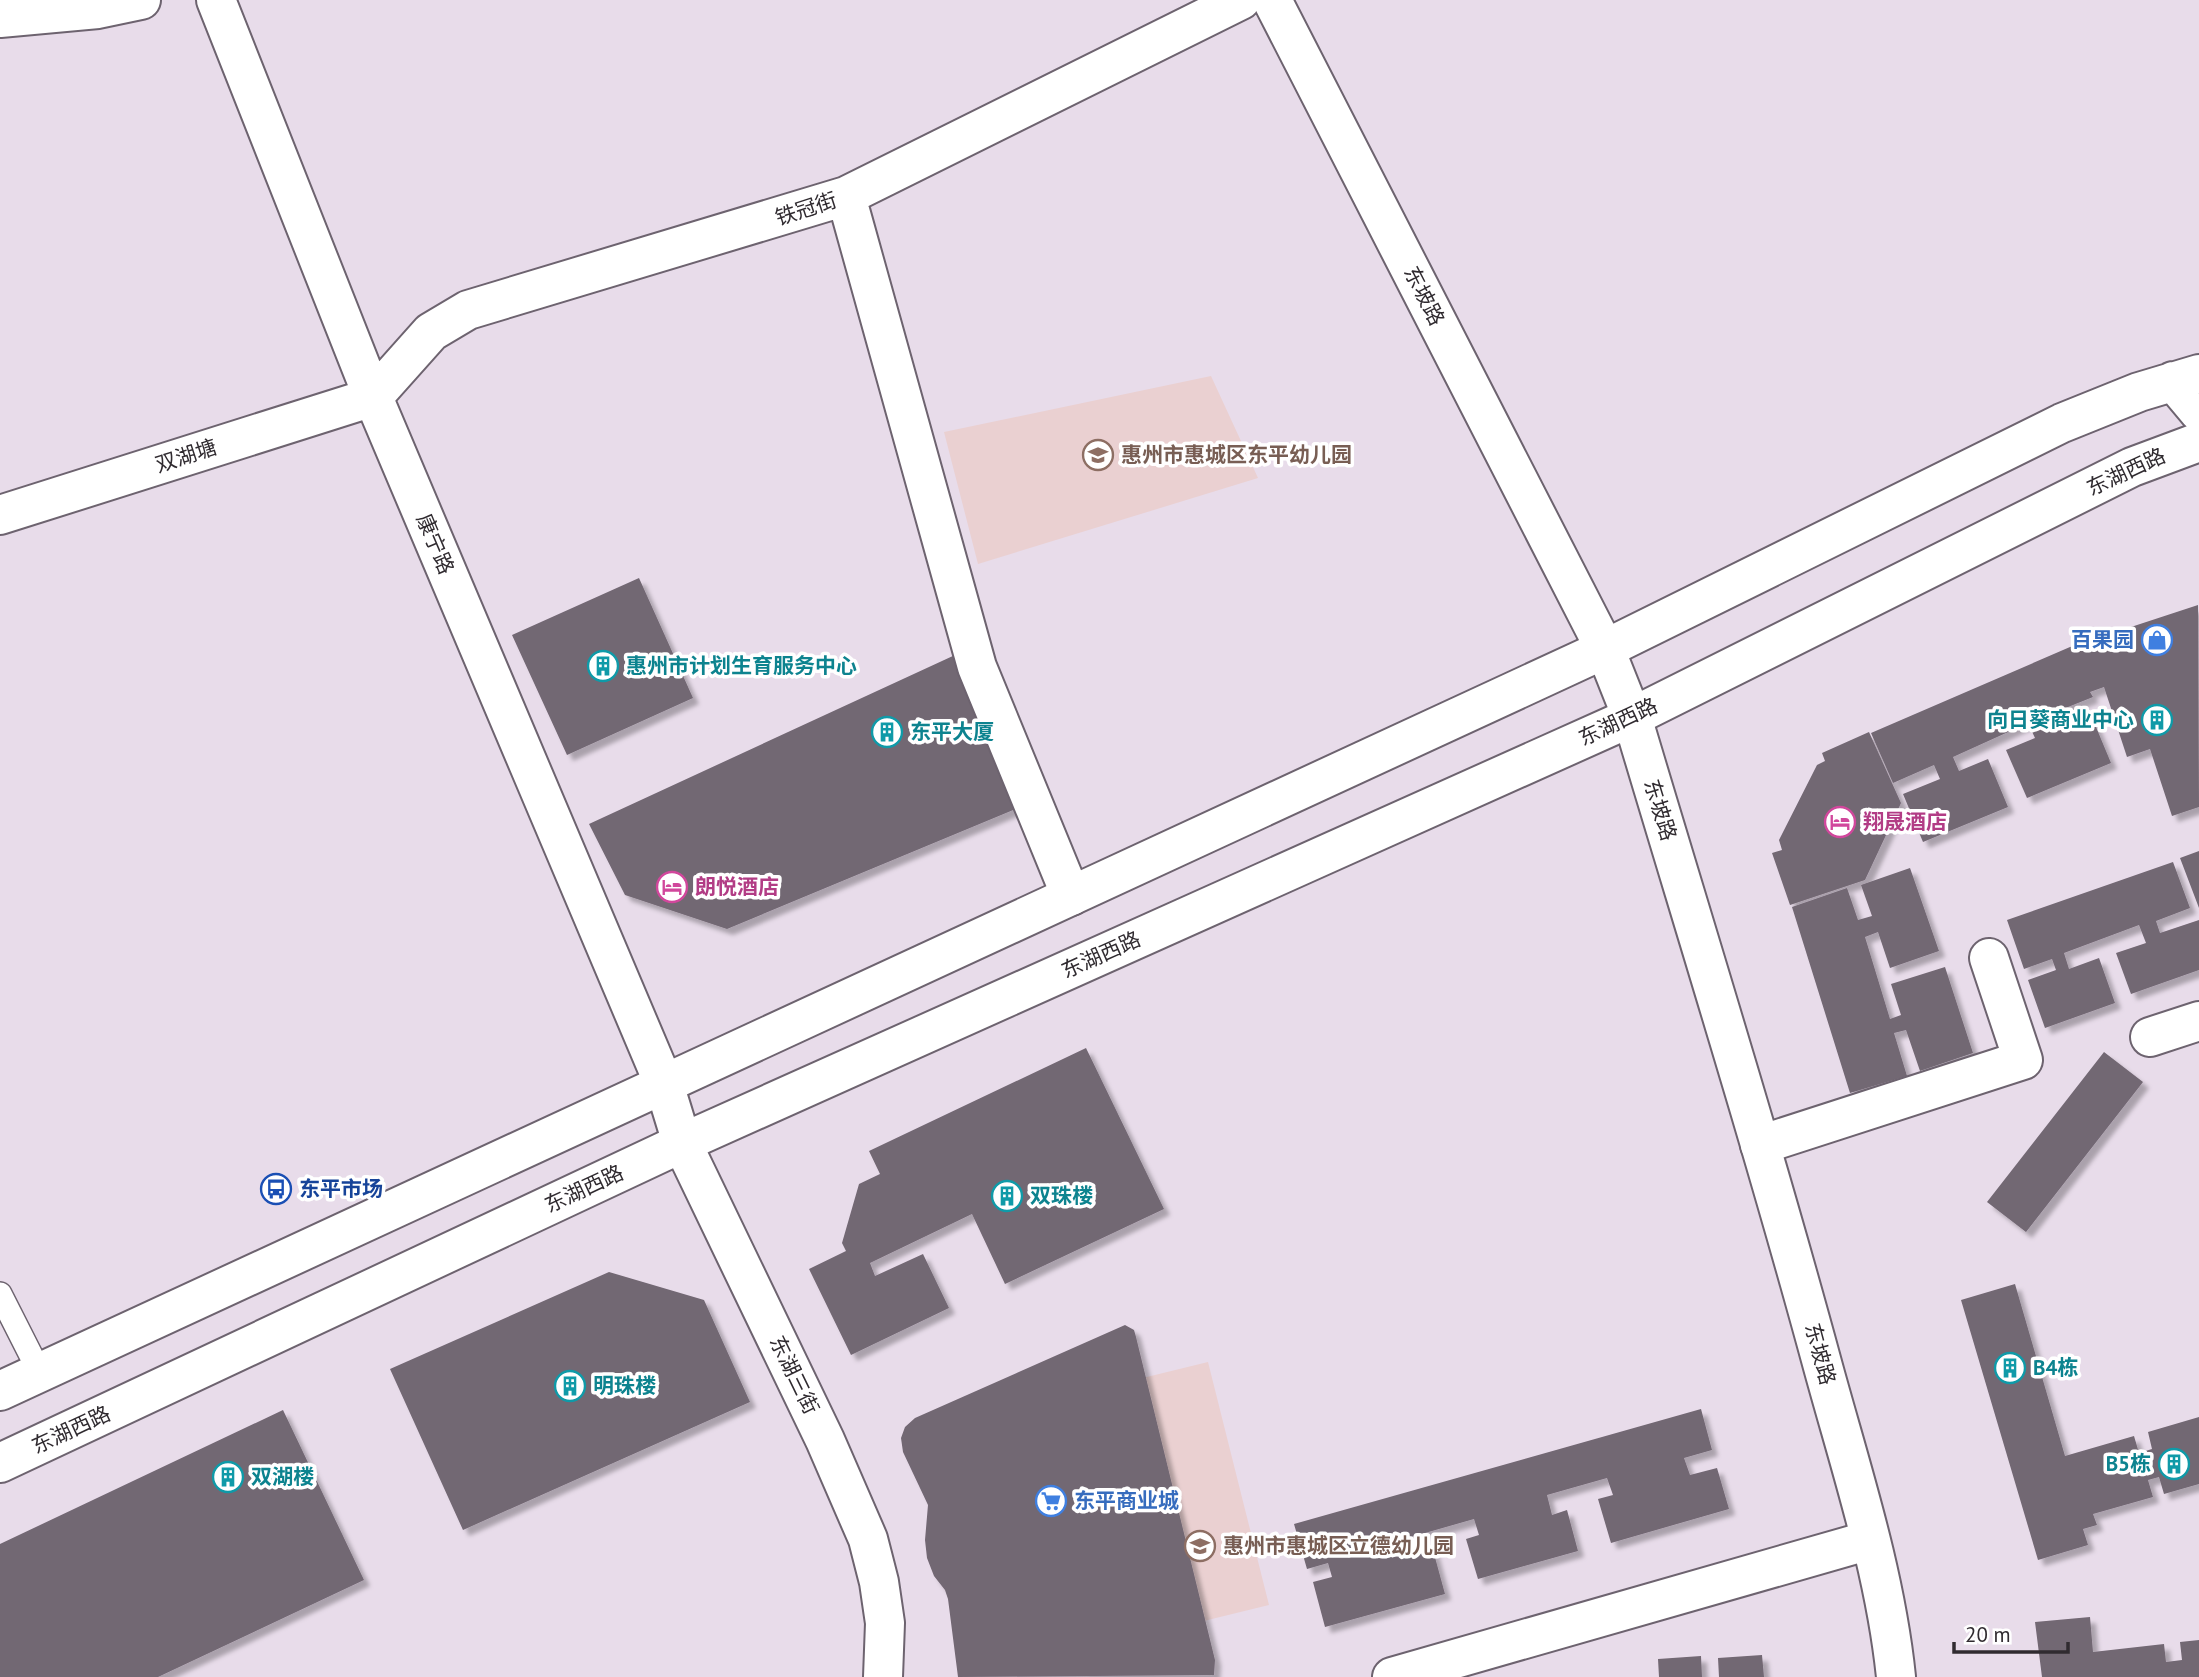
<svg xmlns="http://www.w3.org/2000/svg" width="2199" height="1677" font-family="'PT Sans','Noto Sans SC',sans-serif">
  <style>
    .education { fill: #ead0d1 }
    .building { fill: #726773; filter: url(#shadow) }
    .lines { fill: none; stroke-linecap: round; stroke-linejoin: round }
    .lane-casing { stroke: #6d636f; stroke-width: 26 }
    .street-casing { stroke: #6d636f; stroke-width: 42 }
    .secondary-casing { stroke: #6d636f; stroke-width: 42 }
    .primary-casing { stroke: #6d636f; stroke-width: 42 }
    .lane { stroke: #fff; stroke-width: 23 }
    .street { stroke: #fff; stroke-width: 38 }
    .secondary { stroke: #fff; stroke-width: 38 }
    .primary { stroke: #fff; stroke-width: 38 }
    .labels { text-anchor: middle; stroke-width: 7; stroke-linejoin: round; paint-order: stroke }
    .street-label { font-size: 21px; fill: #302b30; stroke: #fff }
    .education-label { font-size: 21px; font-weight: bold; fill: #785e54; stroke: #fff; text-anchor: start }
    .shop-label { font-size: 21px; font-weight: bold; fill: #366cbe; stroke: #fff; text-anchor: end }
    .culture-label { font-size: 21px; font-weight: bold; fill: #0d838f; stroke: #fff; text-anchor: start }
    .hotel-label { font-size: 21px; font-weight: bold; fill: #b23c85; stroke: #fff; text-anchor: start }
    .transit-label { font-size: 21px; font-weight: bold; fill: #164399; stroke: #fff; text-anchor: start }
  </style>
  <defs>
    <filter id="shadow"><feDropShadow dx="6" dy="6" stdDeviation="2" flood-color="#0004"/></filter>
  </defs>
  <rect width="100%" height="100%" fill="#e8dcea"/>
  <path class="education" d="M 1211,376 L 1258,478 L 978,564 L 944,432 Z
    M 1208,1362 L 1269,1605 L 1167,1630 L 1106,1387 Z"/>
  <path class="building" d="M 639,578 L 693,698 L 567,755 L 512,635 Z
    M 2198,605 L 2199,807 L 2172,816 L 2150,749 L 2127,757 L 2104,687 L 2090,692 L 2093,697 L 2053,713 L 2060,728 L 2091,715 L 2111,763 L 2027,798 L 2006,750 L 2035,738 L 2028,723 L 1953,757 L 1959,771 L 1988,759 L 2008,807 L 1923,842 L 1903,794 L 1940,779 L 1934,765 L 1893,783 L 1871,733 L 2070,647 Z
    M 955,655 L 1018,808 L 727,929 L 625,895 L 589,824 Z
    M 1869,732 L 1901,803 L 1865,880 L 1790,905 L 1772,853 L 1782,850 L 1779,840 L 1817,765 L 1825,761 L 1822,753 Z
    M 2199,851 L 2199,908 L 2180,858 Z
    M 2173,862 L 2190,908 L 2156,921 L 2160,933 L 2199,920 L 2199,970 L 2131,994 L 2116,953 L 2146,943 L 2139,925 L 2064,953 L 2069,969 L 2099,958 L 2115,1003 L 2045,1028 L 2028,980 L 2056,970 L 2052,959 L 2024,969 L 2007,920 Z
    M 1910,868 L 1939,951 L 1890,968 L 1878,932 L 1865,937 L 1890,1019 L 1901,1015 L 1891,984 L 1945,967 L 1973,1053 L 1920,1071 L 1906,1030 L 1894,1033 L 1907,1076 L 1850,1093 L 1792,907 L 1847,888 L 1858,920 L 1872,916 L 1861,885 Z
    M 1086,1048 L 1164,1209 L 1005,1284 L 972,1214 L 870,1263 L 875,1276 L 923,1254 L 949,1308 L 851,1355 L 809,1269 L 846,1251 L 842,1243 L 859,1184 L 880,1174 L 869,1151 Z
    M 2104,1052 L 2143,1082 L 2026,1232 L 1987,1202 Z
    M 609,1272 L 704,1300 L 750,1402 L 463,1530 L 390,1369 Z
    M 2015,1284 L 2065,1456 L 2134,1436 L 2139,1453 L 2152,1449 L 2148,1432 L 2199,1417 L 2199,1484 L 2164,1494 L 2159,1477 L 2148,1480 L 2153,1497 L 2093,1514 L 2097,1525 L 2083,1529 L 2088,1545 L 2038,1560 L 1961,1300 Z
    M 1125,1325 L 1134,1330 L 1136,1337 L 1215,1660 L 1214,1675 L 958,1677 L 948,1599 L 945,1590 L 934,1576 L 927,1558 L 925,1540 L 928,1505 L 903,1452 L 901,1438 L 905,1427 L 915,1418 Z
    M 1701,1409 L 1712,1450 L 1684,1458 L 1690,1475 L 1717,1468 L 1729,1509 L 1611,1543 L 1598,1499 L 1613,1495 L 1607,1478 L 1547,1495 L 1552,1515 L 1567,1510 L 1578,1551 L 1478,1579 L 1466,1539 L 1479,1535 L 1474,1519 L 1404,1539 L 1410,1557 L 1433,1550 L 1445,1594 L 1325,1627 L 1313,1582 L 1332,1577 L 1328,1563 L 1307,1569 L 1294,1524 Z
    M 283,1410 L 364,1580 L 158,1677 L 0,1677 L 0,1544 Z
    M 2090,1617 L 2093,1652 L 2164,1644 L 2166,1662 L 2182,1660 L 2180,1642 L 2199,1640 L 2199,1677 L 2042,1677 L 2035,1622 Z
    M 1762,1655 L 1764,1677 L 1719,1677 L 1718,1658 Z
    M 1701,1656 L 1702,1677 L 1659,1677 L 1658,1659 Z"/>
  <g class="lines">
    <g class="lane-casing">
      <path id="lane" d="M 0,1294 L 40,1373"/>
    </g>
    <g class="street-casing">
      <path id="street" d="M 216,0 L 373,397 L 664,1084 L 682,1143 L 825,1440 L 868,1539 L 879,1582 L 885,1623 L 883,1677
        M 0,18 L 98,9 L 141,0
        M 846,196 L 977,667 L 1071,896
        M 0,515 L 373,397 L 431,332 L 468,310 L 846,196 L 1241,0
        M 2150,1037 L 2199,1021
        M 1760,1145 L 2023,1060 L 1989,958
        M 1392,1677 L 1870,1540"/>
    </g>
    <g class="secondary-casing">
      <path id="secondary" d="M 1272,0 L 1605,649 L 1632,717 C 1696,932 1763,1146 1822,1363 C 1850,1466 1885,1570 1896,1677"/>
    </g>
    <g class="primary-casing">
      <path id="primary" d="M 2173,381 L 2199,412
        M 0,1391 L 1605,649 L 2062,423 L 2139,392 L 2199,374
        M 0,1463 L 682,1143 L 1632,717 L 2132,467 L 2199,442"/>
    </g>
    <use href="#lane" class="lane"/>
    <use href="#street" class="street"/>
    <use href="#secondary" class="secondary"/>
    <use href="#primary" class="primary"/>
  </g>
  <defs>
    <g id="school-ring" transform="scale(1.575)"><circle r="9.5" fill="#fff" stroke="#8d6e63" stroke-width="1.5"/><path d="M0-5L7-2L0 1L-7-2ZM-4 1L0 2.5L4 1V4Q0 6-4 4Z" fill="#8d6e63"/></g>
    <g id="shop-ring" transform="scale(1.575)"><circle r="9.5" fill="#fff" stroke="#3f7fe0" stroke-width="1.5"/><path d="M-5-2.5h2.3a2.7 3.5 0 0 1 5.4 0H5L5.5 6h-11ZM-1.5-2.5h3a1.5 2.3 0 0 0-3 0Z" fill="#3f7fe0"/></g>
    <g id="building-ring" transform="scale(1.575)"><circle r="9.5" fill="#fff" stroke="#0f9aa8" stroke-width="1.5"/><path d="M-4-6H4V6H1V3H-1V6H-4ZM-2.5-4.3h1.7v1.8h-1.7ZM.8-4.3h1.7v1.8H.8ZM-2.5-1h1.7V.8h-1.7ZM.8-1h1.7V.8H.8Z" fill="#0f9aa8"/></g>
    <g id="hotel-ring" transform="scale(1.575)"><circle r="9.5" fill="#fff" stroke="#d1479c" stroke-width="1.5"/><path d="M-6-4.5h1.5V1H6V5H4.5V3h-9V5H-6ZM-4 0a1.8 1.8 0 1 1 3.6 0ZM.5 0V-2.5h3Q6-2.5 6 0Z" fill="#d1479c"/></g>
    <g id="bus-ring" transform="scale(1.575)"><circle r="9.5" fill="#fff" stroke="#1a4fb4" stroke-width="1.5"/><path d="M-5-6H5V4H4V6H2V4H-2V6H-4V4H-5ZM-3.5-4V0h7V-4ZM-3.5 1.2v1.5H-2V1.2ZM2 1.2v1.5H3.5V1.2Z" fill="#1a4fb4"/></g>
    <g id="supermarket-ring" transform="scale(1.575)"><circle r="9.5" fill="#fff" stroke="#3f7fe0" stroke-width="1.5"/><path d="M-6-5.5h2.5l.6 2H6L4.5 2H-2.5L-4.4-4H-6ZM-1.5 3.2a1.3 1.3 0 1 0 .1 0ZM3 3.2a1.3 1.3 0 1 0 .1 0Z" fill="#3f7fe0"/></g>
  </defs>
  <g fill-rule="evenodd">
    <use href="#school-ring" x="1098" y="455"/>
    <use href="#shop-ring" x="2157" y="640"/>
    <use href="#building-ring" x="603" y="666"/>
    <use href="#building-ring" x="2157" y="720"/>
    <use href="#building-ring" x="887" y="732"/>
    <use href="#hotel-ring" x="1840" y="822"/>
    <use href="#hotel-ring" x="672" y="887"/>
    <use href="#bus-ring" x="276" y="1189"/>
    <use href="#building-ring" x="1007" y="1196"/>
    <use href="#building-ring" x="2010" y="1368"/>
    <use href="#building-ring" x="570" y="1386"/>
    <use href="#building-ring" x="2174" y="1464"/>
    <use href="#building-ring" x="228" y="1477"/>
    <use href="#supermarket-ring" x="1051" y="1501"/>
    <use href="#school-ring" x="1200" y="1546"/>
  </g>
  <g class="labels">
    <g class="street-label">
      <text transform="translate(806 209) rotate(-18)" y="7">铁冠街</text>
      <text transform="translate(1424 296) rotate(63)" y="7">东坡路</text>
      <text transform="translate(186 456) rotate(-18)" y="7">双湖塘</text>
      <text transform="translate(2126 472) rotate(-25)" y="7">东湖西路</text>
      <text transform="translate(435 544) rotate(67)" y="7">康宁路</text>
      <text transform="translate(1618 722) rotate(-25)" y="7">东湖西路</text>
      <text transform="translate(1660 810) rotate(73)" y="7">东坡路</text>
      <text transform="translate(1101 955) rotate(-24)" y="7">东湖西路</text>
      <text transform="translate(584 1189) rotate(-25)" y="7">东湖西路</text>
      <text transform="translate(1820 1354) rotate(75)" y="7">东坡路</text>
      <text transform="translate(794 1375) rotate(64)" y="7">东湖三街</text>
      <text transform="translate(71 1430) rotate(-25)" y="7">东湖西路</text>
    </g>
    <g class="education-label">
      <text x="1121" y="462">惠州市惠城区东平幼儿园</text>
      <text x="1223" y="1553">惠州市惠城区立德幼儿园</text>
    </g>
    <g class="shop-label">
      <text x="2134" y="647">百果园</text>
      <text x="1074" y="1508" text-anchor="start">东平商业城</text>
    </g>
    <g class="culture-label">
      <text x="626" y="673">惠州市计划生育服务中心</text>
      <text x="2134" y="727" text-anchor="end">向日葵商业中心</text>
      <text x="910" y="739">东平大厦</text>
      <text x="1030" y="1203">双珠楼</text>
      <text x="2033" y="1375">B4栋</text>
      <text x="593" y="1393">明珠楼</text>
      <text x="2151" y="1471" text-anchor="end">B5栋</text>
      <text x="251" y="1484">双湖楼</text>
    </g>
    <g class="hotel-label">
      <text x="1863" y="829">翔晟酒店</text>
      <text x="695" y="894">朗悦酒店</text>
    </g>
    <g class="transit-label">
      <text x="299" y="1196">东平市场</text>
    </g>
  </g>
  <path d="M1954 1642v10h114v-10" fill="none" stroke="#302b30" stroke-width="3.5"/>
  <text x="1965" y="1642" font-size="21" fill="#302b30" stroke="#ffffff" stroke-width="5" paint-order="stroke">20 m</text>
</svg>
